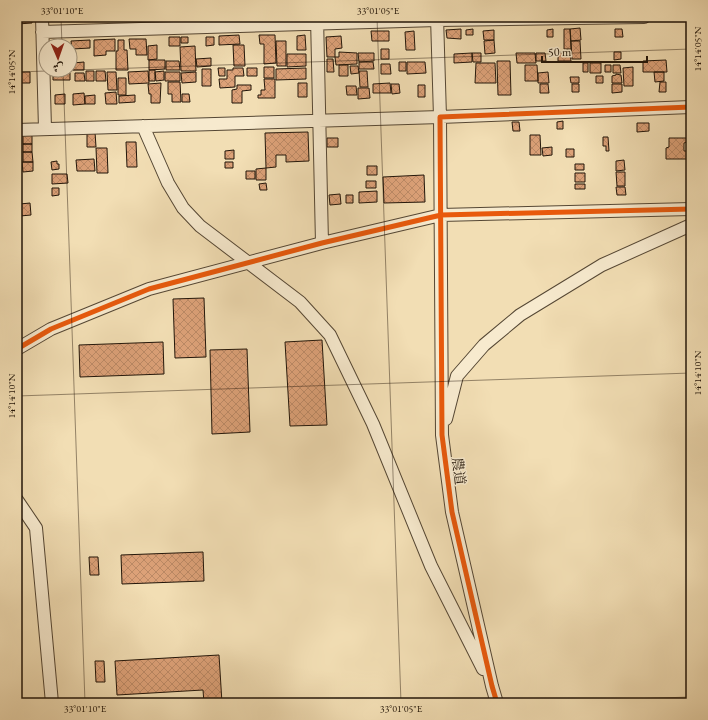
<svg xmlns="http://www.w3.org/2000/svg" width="708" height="720" font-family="'EB Garamond',Amiri,'Noto Serif SC',serif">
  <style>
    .building { fill: url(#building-cross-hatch); stroke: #211509 }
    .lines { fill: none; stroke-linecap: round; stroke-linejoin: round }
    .street-casing { stroke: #554734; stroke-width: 14 }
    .street { stroke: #f7eace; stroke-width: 12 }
    .cycleway-casing { stroke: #f7eace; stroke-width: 8 }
    .cycleway { stroke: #e8590c; stroke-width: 5 }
    .ticks { fill: none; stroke: #211509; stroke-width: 1; stroke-opacity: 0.45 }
    .labels { text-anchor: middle; stroke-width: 3; stroke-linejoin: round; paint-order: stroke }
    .street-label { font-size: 14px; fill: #211509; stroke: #f7eace }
    .neatline { fill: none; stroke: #211509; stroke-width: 1.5 }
    .ticks-label { font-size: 10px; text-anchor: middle; fill: #211509 }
  </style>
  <defs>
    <pattern id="building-cross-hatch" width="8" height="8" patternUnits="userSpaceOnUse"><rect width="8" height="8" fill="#dca178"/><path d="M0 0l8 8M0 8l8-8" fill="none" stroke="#bc8a66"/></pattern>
  </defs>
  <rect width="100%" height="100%" fill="#f2deb4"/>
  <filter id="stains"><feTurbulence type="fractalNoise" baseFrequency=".005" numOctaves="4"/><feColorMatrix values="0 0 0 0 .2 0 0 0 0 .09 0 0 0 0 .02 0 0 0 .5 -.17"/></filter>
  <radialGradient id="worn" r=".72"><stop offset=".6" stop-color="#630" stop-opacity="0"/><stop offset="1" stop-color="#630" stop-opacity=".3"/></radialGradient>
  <path class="building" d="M 17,17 L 32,17 L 32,23 L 17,24 Z
    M 580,28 L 581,40 L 571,41 L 570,29 Z
    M 461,29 L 461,39 L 447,38 L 446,30 Z
    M 473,29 L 473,35 L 466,35 L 466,30 Z
    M 553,29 L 553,37 L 547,37 L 547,30 Z
    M 564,29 L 570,29 L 571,49 L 564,49 Z
    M 615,29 L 622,29 L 623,37 L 615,37 Z
    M 494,30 L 494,40 L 484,40 L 483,31 Z
    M 371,31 L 389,31 L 389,41 L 372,41 Z
    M 414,31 L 415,50 L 406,50 L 405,32 Z
    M 239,35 L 240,44 L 219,45 L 219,36 Z
    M 259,35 L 275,35 L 276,63 L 264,64 L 264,44 L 260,44 Z
    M 305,35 L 306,50 L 297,50 L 297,36 Z
    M 341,36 L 342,48 L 335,49 L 335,57 L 327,57 L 326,37 Z
    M 169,37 L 180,37 L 180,46 L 169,46 Z
    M 181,37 L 188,37 L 188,43 L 181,43 Z
    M 206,37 L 214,37 L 214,45 L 206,46 Z
    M 115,39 L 115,51 L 106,51 L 106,55 L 94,56 L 94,40 Z
    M 129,39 L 146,39 L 147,55 L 136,55 L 136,49 L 130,49 Z
    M 90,40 L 90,48 L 72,49 L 71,41 Z
    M 118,40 L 124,40 L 124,50 L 127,50 L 128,70 L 116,70 L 116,51 L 118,51 Z
    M 494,40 L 495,53 L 485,54 L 484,41 Z
    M 53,41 L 62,41 L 63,46 L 53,46 Z
    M 276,41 L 286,41 L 286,66 L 277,66 Z
    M 571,41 L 580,41 L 581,59 L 572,59 Z
    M 157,45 L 157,59 L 148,60 L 148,46 Z
    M 233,45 L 244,45 L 245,66 L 234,66 Z
    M 195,46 L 196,71 L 181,71 L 180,47 Z
    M 381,49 L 389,49 L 389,59 L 381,59 Z
    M 339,52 L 357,53 L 357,64 L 336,65 L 335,57 L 339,57 Z
    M 558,52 L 570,52 L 571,61 L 558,61 Z
    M 614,52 L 621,52 L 621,59 L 614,60 Z
    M 358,53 L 374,53 L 374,61 L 359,62 Z
    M 472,53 L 472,62 L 454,63 L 454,54 Z
    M 472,53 L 481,53 L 481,62 L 473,62 Z
    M 516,53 L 535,53 L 536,63 L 517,63 Z
    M 536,53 L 545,53 L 546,61 L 536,61 Z
    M 287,54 L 306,54 L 306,66 L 287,67 Z
    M 211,58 L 211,66 L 197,67 L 196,59 Z
    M 327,59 L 333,59 L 334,72 L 327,72 Z
    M 149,60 L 165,60 L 165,69 L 149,70 Z
    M 666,60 L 667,72 L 643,72 L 643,61 Z
    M 166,61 L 179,61 L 180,70 L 166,70 Z
    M 497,61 L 510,61 L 511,95 L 498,95 Z
    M 84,62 L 84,70 L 73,70 L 73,63 Z
    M 359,62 L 373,62 L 374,69 L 359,69 Z
    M 399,62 L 406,62 L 406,71 L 399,71 Z
    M 407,62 L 425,62 L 426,73 L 407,74 Z
    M 476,63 L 495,63 L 496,83 L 475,83 Z
    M 583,63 L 588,63 L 588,72 L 583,72 Z
    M 590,63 L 601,63 L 601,73 L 590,73 Z
    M 381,64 L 390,64 L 391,74 L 381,74 Z
    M 339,65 L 348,65 L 348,76 L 339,76 Z
    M 525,65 L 537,65 L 538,81 L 525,81 Z
    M 605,65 L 611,65 L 611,72 L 605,72 Z
    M 613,65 L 620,65 L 621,73 L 613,73 Z
    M 350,66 L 358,66 L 359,73 L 351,74 Z
    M 264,67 L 274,67 L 274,78 L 264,78 Z
    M 633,67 L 633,86 L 624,86 L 623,68 Z
    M 218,68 L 225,68 L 225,76 L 219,76 Z
    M 233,68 L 243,68 L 244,76 L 235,76 L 235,87 L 220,88 L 219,79 L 227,79 L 227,70 L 233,70 Z
    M 247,68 L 257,68 L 257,76 L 247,76 Z
    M 306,68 L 306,79 L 276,80 L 276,69 Z
    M 202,69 L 211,69 L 211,86 L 202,86 Z
    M 149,70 L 155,70 L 155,81 L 149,81 Z
    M 86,71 L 94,71 L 94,81 L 86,81 Z
    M 96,71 L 105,71 L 106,81 L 96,81 Z
    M 148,71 L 149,83 L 129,84 L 128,72 Z
    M 164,71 L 164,80 L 156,81 L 155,72 Z
    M 359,71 L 367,71 L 368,87 L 360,87 Z
    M 17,72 L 30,72 L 30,83 L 17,83 Z
    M 107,72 L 116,72 L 117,90 L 108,90 Z
    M 165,72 L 180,72 L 180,81 L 165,81 Z
    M 196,72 L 196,82 L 182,83 L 181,73 Z
    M 548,72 L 549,83 L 538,83 L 538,73 Z
    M 654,72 L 664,72 L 664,81 L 655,82 Z
    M 53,73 L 70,73 L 70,80 L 53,80 Z
    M 75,73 L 84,73 L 85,81 L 75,81 Z
    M 616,74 L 621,75 L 622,83 L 612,83 L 612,76 L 616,75 Z
    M 596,76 L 603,76 L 603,83 L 596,83 Z
    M 570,77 L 579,77 L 579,83 L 571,83 Z
    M 118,78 L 126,78 L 126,95 L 118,95 Z
    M 264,79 L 275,79 L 275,98 L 258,98 L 258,95 L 261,95 L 261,90 L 265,90 Z
    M 168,82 L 180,82 L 181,102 L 172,102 L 172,94 L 168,94 Z
    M 660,82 L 666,82 L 666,92 L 659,92 Z
    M 161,83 L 160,103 L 151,103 L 151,94 L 149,94 L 148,84 Z
    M 298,83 L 307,83 L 307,97 L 298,97 Z
    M 390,83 L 391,93 L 373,93 L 373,84 Z
    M 391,84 L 399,84 L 400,93 L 392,94 Z
    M 540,84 L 548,84 L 549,93 L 540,93 Z
    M 572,84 L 579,84 L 579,92 L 572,92 Z
    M 612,84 L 622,84 L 622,92 L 612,93 Z
    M 237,85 L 251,85 L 251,90 L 242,91 L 242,103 L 232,103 L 232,90 L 237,89 Z
    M 418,85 L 425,85 L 425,97 L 418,97 Z
    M 346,86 L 356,86 L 357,95 L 347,95 Z
    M 358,88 L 369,88 L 370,98 L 358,99 Z
    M 116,92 L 117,104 L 106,104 L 105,93 Z
    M 84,93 L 85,104 L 73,105 L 73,94 Z
    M 65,94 L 65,104 L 55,104 L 55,95 Z
    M 182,94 L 189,94 L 190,102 L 182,102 Z
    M 95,95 L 95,104 L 85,104 L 85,96 Z
    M 135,95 L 135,102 L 119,103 L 119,96 Z
    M 563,121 L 563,129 L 557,129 L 557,122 Z
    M 512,122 L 519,122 L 520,131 L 513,131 Z
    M 637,123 L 649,123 L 649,131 L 637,132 Z
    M 87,132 L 95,132 L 96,147 L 87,147 Z
    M 308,132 L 309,161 L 286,162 L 286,155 L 276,155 L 276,167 L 266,168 L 265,133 Z
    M 23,135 L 32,135 L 32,144 L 23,144 Z
    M 530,135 L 540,135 L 541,155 L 530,155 Z
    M 603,137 L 608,137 L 609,151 L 606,151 L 606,146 L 603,146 Z
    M 327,138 L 338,138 L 338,147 L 327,147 Z
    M 669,138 L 687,138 L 687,142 L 684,143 L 684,151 L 687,151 L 687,159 L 666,159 L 666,148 L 669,147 Z
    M 126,142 L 136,142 L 137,167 L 127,167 Z
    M 23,144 L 32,144 L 32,152 L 23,152 Z
    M 552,147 L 552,155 L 543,156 L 542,148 Z
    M 96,148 L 107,148 L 108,173 L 97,173 Z
    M 566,149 L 574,149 L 574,157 L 566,157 Z
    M 234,150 L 234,159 L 225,159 L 225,151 Z
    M 23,152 L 32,152 L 33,162 L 23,162 Z
    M 94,159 L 95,171 L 77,171 L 76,160 Z
    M 624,160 L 625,170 L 616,171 L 616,161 Z
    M 57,161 L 57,164 L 59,164 L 59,169 L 52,170 L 51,162 Z
    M 22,162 L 33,162 L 33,171 L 23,172 Z
    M 225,162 L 233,162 L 233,168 L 225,168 Z
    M 575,164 L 584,164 L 584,170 L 575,170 Z
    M 367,166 L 377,166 L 377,175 L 367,175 Z
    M 266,168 L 266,180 L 256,180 L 256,169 Z
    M 246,171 L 255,171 L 255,179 L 246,179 Z
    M 616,172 L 625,172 L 625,186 L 617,186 Z
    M 575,173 L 585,173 L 585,182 L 575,182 Z
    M 52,174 L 67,174 L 68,183 L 52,184 Z
    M 424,175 L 425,202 L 384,203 L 383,177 Z
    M 366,181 L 376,181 L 376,188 L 366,188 Z
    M 266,183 L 267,190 L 260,190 L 259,184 Z
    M 575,184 L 585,184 L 585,189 L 575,189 Z
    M 616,187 L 625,187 L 626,195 L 617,195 Z
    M 52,188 L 59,188 L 59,195 L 52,196 Z
    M 377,191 L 377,202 L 359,203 L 359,192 Z
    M 340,194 L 341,204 L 330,205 L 329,195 Z
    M 346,195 L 353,195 L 353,203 L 346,203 Z
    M 30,203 L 31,215 L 20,216 L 20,204 Z
    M 204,298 L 206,357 L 175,358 L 173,299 Z
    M 322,340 L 327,425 L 290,426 L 285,342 Z
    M 163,342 L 164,374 L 80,377 L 79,345 Z
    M 247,349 L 250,432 L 212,434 L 210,350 Z
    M 203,552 L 204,581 L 122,584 L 121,555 Z
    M 89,557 L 98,557 L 99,575 L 90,575 Z
    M 219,655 L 222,703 L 204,703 L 203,690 L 117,695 L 115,661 Z
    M 95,661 L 104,661 L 105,682 L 96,682 Z"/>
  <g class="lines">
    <g class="street-casing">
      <path id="street" d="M 42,17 L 45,129
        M 317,17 L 322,243
        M 42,32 L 437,20 L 644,17
        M 143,126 L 168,183 L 183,208 L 200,226 L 300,302 L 330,335 L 373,424 L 431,566 L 483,669
        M 17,130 L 440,117 L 437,17
        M 17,349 L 51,329 L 149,289 L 322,243 L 441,215 L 691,209
        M 446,419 L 457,376 L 484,345 L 520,315 L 602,265 L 691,225
        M 17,500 L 36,528 L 52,703
        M 497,703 L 492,686 L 452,512 L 442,435 L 440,117 L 691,107"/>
    </g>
    <use href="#street" class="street"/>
    <g class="cycleway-casing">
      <path id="cycleway" d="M 17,349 L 51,329 L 149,289 L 322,243 L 441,215 L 691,209
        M 497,703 L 492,686 L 452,512 L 442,435 L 440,117 L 691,107"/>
    </g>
    <use href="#cycleway" class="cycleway"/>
  </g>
  <path class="ticks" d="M 61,17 L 62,46M 377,17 L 401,703M 63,70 L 85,703M 17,72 L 691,49M 17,396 L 691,373M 505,703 L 691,697"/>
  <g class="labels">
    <g class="street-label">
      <text transform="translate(459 471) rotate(83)" y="5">農道</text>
    </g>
  </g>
  <rect width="708" height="720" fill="none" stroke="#f2deb4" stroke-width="44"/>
  <g transform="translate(58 58) rotate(178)"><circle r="19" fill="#f7eace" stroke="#a1957f"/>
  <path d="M0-3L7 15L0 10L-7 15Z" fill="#8f2418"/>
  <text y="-6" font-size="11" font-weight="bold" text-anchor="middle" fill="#211509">ش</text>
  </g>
  <path d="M542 56v6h105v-6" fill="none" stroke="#211509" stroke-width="2"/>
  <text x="548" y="56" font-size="12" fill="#211509" stroke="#f7eace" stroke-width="3" paint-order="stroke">50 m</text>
  <rect x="22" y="22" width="664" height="676" class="neatline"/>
  <g class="ticks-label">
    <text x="62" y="14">33°01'10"E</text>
    <text x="378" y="14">33°01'05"E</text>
    <text transform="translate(697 49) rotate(-90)" y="4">14°14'05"N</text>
    <text transform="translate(11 72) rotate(-90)" y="4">14°14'05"N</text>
    <text transform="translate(697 373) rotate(-90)" y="4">14°14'10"N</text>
    <text transform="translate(11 396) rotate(-90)" y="4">14°14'10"N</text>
    <text x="85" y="712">33°01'10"E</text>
    <text x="401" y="712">33°01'05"E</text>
  </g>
  <rect width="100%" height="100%" filter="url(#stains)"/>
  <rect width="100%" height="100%" fill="url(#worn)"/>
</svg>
